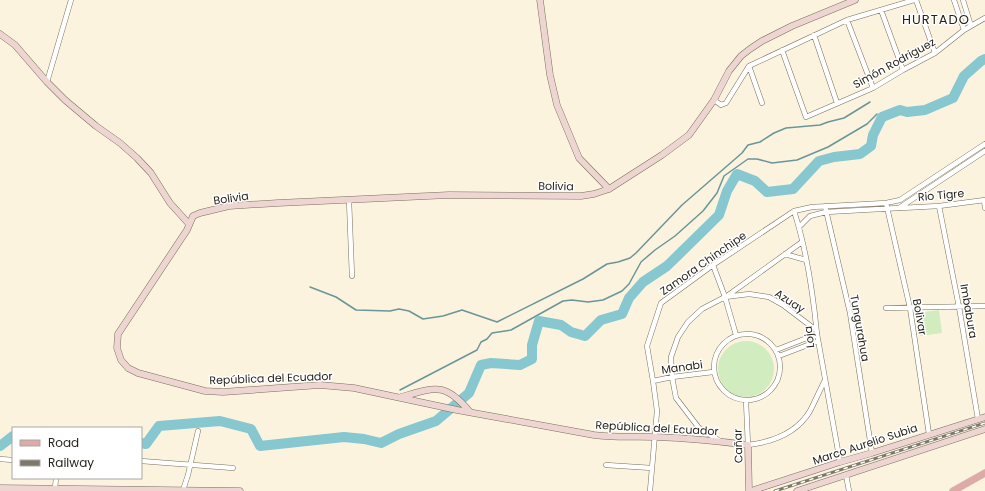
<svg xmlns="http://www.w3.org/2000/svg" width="985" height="491" font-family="Poppins,sans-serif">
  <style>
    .green { fill: #d1ecbf }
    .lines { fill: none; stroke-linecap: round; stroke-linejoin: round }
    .stream { stroke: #69969a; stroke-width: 1.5 }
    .river { stroke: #86c7d0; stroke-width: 10 }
    .street-casing { stroke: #76705d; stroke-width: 5.5 }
    .secondary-casing { stroke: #76705d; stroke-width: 7 }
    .primary-casing { stroke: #e0e0df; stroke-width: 8 }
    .street { stroke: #fff; stroke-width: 4.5 }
    .secondary { stroke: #eed5d2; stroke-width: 6 }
    .primary { stroke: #ddaaa5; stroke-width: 7 }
    .rail-casing { stroke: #7d786b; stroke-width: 3 }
    .rail { stroke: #fff; stroke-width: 1.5; stroke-dasharray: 4.5; stroke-linecap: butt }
    .labels { text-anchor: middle; stroke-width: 3; stroke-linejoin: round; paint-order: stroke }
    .street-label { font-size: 11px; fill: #25231b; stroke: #fff }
    .quarter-label { font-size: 13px; letter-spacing: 1px; fill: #25231b; stroke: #fff }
  </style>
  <rect width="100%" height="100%" fill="#fbf3de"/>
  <path class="green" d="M 939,310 L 942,333 L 920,336 L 917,313 Z
    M718 369a28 28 0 1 1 56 0a28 28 0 1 1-56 0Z"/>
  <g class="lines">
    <path class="stream" d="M 310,287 L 336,297 L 356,310 L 390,311 L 399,309 L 409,311 L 423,319 L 443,316 L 462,310 L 497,322 L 583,279 L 607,264 L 618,262 L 630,258 L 636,253 L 682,205 L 742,153 L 748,145 L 760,142 L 774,133 L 786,128 L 820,125 L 828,122 L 844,118 L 870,102
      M 400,390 L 477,350 L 481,342 L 487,339 L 492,333 L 511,330 L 563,301 L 572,300 L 588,302 L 603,300 L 622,291 L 629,284 L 641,262 L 655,250 L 675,236 L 703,211 L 717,193 L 724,176 L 748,159 L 757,159 L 772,163 L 797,160 L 828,147 L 867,124 L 877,114"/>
    <path class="river" d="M 141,443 L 146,444 L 159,426 L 220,421 L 251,429 L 260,446 L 344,437 L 364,439 L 381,443 L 399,434 L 436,421 L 469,393 L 481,365 L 491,363 L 520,365 L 532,359 L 532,345 L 539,321 L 561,325 L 571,332 L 585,336 L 601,320 L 622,314 L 629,298 L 643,282 L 667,266 L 719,215 L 727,191 L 737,174 L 755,181 L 767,192 L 793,189 L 819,161 L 834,157 L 860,154 L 871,146 L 873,135 L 882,117 L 900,110 L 907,112 L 925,110 L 953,98 L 964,76 L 981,61 L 985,59
      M 0,446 L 13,436"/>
    <g class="street-casing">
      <path id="street" d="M 916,0 L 935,53
        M 954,0 L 964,30
        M 963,0 L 971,26
        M 881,10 L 903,70
        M 847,20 L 873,88
        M 814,35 L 837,103
        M 782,50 L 806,117 L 873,88 L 903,70 L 935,53 L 964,30 L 985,18
        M 749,66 L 762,103
        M 47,82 L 71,0
        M 714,100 L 721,105 L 726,103 L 749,66 L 847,20 L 914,0
        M 349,200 L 352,276
        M 984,200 L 985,208
        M 886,203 L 910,308 L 929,434
        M 825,206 L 850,313 L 872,453
        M 939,206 L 959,307 L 978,419
        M 901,208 L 939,206 L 985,200
        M 794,211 C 807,251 813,293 817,334 L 840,462
        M 799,227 L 810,216 L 826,212 L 899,208 L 985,151
        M 785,254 L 806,260
        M 713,265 L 725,297 L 736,335
        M 727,296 L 802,242
        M 886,308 L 985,306
        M714 367a33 33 0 1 1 66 0a33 33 0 1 1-66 0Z
        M 776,350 L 817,334
        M 779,356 L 818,341
        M 653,381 L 672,377 L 713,372
        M 746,401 L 748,445 C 772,442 797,433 810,411 C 815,401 820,390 825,380
        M 720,441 L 699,428 L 676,398 L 672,377 L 671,357 L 678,337 L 688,322 L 702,309 L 725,297 L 749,294 L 769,297 L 783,305 L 816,330
        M 0,459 L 13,460
        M 141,461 L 233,468
        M 606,465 L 652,468
        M 846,475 L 849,491
        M 55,488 L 56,478
        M 183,490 L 188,475 L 198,431
        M 650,491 L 657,411 L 653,381 L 647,346 L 661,303 L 713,265 L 794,211 L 812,207 L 886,203 L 900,200 L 985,144"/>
    </g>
    <g class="secondary-casing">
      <path id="secondary" d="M 540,0 L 550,75 L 557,105 L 579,158 L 609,189
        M 0,34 L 15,45 L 47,82 L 65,100 L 96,126 L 120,143 L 137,158 L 151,173 L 170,203 L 189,224
        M 401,397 C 436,387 445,382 470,412
        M 0,488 L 240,491
        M 749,491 L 748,445 C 718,441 687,438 656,437 C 635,436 615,438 594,435 L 457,410 L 354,388 L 320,385 L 223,392 L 205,391 L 138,373 L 128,368 L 121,360 L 117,348 L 118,334 L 187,230 L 193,216 L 200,213 L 229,206 L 278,203 L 449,195 L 581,196 L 594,194 L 609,189 L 662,155 L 689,135 L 714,100 L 729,71 L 741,56 L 750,49 L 762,41 L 792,26 L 855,0
        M 751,491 L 840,462 L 872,453 L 985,417
        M 797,491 L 985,429"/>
    </g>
    <g class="primary-casing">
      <path id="primary" d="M 953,491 L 985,473"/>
    </g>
    <use href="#street" class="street"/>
    <use href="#secondary" class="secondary"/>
    <use href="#primary" class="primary"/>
    <g class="rail-casing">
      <path id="rail" d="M 775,491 L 985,423"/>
    </g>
    <use href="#rail" class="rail"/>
  </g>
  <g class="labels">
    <g class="street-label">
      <text transform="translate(894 63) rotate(-29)" y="4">Simón Rodriguez</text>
      <text transform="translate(556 186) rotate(1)" y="4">Bolivia</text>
      <text transform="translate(941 195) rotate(-5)" y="4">Rio Tigre</text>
      <text transform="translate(231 198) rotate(-8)" y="4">Bolivia</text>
      <text transform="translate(703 263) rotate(-35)" y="4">Zamora Chinchipe</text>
      <text transform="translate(790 301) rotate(33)" y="4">Azuay</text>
      <text transform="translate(969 311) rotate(80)" y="4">Imbabura</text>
      <text transform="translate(920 317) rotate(80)" y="4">Bolivar</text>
      <text transform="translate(860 328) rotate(80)" y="4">Tungurahua</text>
      <text transform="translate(809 337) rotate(-97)" y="4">Loja</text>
      <text transform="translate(682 367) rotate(-8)" y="4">Manabi</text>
      <text transform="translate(271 378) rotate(-2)" y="4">República del Ecuador</text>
      <text transform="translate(657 428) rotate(3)" y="4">República del Ecuador</text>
      <text transform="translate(865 444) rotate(-18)" y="4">Marco Aurelio Subia</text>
      <text transform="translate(738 446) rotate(-92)" y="4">Cañar</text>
    </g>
    <g class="quarter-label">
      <text x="936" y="24">HURTADO</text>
    </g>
  </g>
  <rect x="12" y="427" width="130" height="52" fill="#ffffff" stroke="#a8a7a4"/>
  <rect x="20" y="440" width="20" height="6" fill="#ddaaa5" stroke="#a8a7a4"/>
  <text x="48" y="447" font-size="12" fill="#25231b">Road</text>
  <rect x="20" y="460" width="20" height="6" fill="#7d786b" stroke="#a8a7a4"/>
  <text x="48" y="467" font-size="12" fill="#25231b">Railway</text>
</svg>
